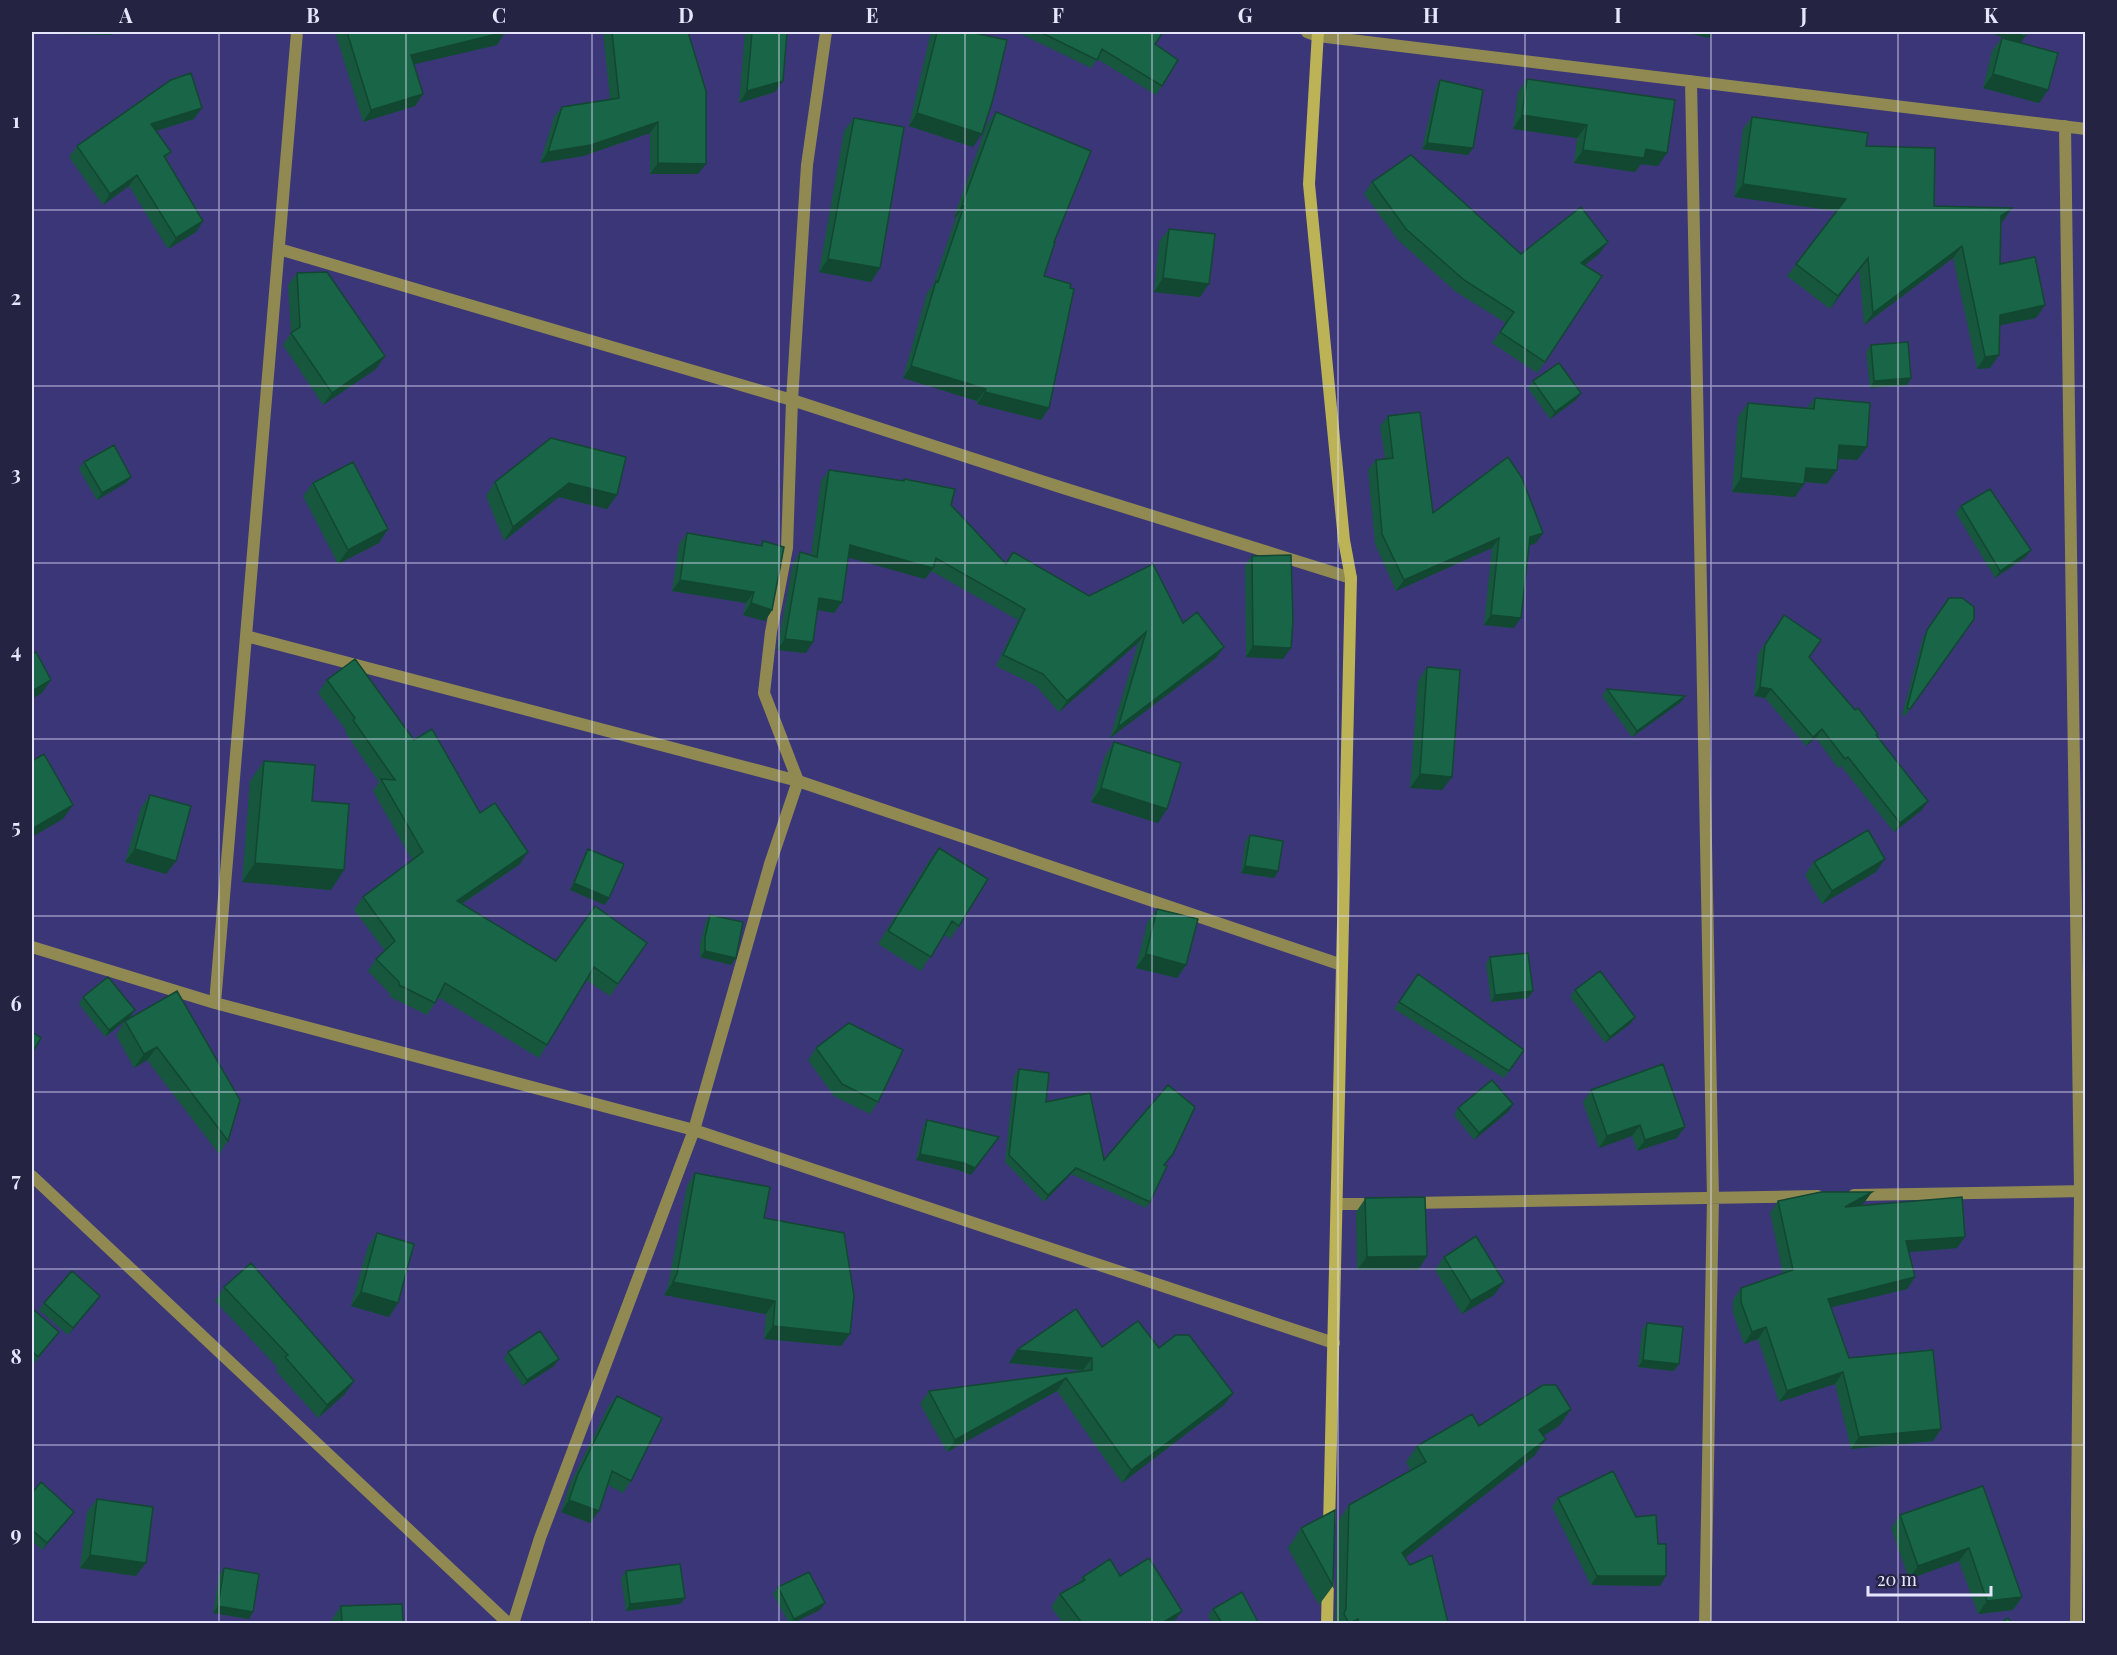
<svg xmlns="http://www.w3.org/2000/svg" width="2117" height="1655" font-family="'Playfair Display',serif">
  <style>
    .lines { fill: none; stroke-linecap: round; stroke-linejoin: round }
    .street { stroke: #908a52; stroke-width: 12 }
    .secondary { stroke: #bcb256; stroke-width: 12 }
    .wall { fill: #16573e }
    .shaded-wall { fill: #124732 }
    .building { fill: #196548; stroke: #124732; stroke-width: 1.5 }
    .grid { fill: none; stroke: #e5e6fe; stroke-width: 1.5; stroke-opacity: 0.55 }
    .neatline { fill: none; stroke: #e5e6fe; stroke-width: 2 }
    .grid-label { font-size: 20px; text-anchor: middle; font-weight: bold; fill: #e5e6fe }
  </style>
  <rect width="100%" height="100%" fill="#3b3678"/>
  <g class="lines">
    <path class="street" d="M 1307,32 L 1318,36 L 2086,129
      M 1691,81 L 1713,1198 L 1705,1624
      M 2065,126 L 2080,1191 L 2076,1624
      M 279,249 L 792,400 L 1060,487 L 1351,578
      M 246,636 L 798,781 L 1342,965
      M 32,947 L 215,1003 L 694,1130 L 1334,1343
      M 215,1003 L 297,32
      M 32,1176 L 509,1624
      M 1854,1195 L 2085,1191
      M 1410,1203 L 1818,1196
      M 1337,1204 L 1377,1204
      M 513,1624 L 540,1538 L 694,1130 L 770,864 L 798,781 L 764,693 L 771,632 L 787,548 L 792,400 L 807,165 L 826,32"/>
    <path class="secondary" d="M 1318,32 L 1309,184 L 1344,540 L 1351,578 L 1329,1527
      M 1327,1624 L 1328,1578"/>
  </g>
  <path class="wall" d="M 335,32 L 505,32 L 497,45 L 414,64 L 423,94 L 415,106 L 363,122 Z
    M 603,32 L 688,32 L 698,174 L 650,174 L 650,133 L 583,156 L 540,163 L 554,117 L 562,107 L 610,99 Z
    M 745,32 L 787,32 L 775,92 L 739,103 Z
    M 933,32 L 970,32 L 973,147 L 909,126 L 930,36 Z
    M 1017,32 L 1163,32 L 1155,44 L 1162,86 L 1156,95 L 1097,59 L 1091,68 Z
    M 2002,38 L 2048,90 L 2039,103 L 1983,88 L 1992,51 Z
    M 1527,79 L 1658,166 L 1641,164 L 1635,172 L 1574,163 L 1577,138 L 1513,129 L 1518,92 Z
    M 1440,80 L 1473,148 L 1468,155 L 1422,149 L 1436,87 Z
    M 996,112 L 1054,242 L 1044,276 L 1070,288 L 1049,408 L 1041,420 L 977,404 L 977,401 L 903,378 L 927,293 L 933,285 L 956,217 L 954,217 L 987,124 Z
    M 1752,117 L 1866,146 L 1934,206 L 2004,220 L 2001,222 L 2000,264 L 2045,305 L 2036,318 L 1999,325 L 1999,355 L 1990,368 L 1977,369 L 1953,258 L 1864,325 L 1859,270 L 1830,309 L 1787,276 L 1837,211 L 1734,197 L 1743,129 Z
    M 854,118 L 880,268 L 871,282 L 819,272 L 844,131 Z
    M 194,119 L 156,131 L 171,152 L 166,159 L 203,221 L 196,232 L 168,249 L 129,186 L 103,205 L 69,157 L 77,146 Z
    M 1372,182 L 1521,254 L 1600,253 L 1585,265 L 1545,362 L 1537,373 L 1492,343 L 1506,323 L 1456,292 L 1398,240 L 1364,194 Z
    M 1169,229 L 1200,297 L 1154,292 L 1159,242 Z
    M 297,273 L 385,356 L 376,369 L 323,405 L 283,345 L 291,333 L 288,285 Z
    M 1871,345 L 1911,378 L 1907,385 L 1870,388 L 1866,352 Z
    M 1533,381 L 1576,400 L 1550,419 L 1528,388 Z
    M 1815,398 L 1867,447 L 1857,460 L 1838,459 L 1827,484 L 1804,482 L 1795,497 L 1732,492 L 1738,417 L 1748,403 L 1807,408 Z
    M 1388,416 L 1433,513 L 1536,543 L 1529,545 L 1514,628 L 1484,625 L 1492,548 L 1396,591 L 1375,544 L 1368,470 L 1376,460 L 1385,459 L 1380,426 Z
    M 84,462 L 131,477 L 126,483 L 97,500 L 79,469 Z
    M 829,470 L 903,481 L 904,479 L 951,505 L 1005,563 L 1013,552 L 1089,596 L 1183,623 L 1224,647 L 1216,658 L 1110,738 L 1138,643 L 1059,712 L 1035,685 L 996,666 L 1018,620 L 931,571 L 925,579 L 848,557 L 842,602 L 834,613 L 818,610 L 806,653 L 777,650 L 793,563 L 800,552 L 811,555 L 821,481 Z
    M 495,482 L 617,495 L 607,509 L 559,497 L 504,541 L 486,496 Z
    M 313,483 L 388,529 L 379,543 L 338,564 L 303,496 Z
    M 1961,506 L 2026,557 L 1995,578 L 1956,513 Z
    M 687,533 L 760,546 L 763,541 L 772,610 L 765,621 L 743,615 L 746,603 L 672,591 L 679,544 Z
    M 1252,556 L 1283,659 L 1246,657 L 1245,566 Z
    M 1949,598 L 1974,619 L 1905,716 L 1902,715 L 1923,637 Z
    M 1784,615 L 1809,657 L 1877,736 L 1922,810 L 1894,832 L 1841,766 L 1838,768 L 1816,738 L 1806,746 L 1765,698 L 1754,696 L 1758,654 Z
    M 1427,667 L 1452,777 L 1442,790 L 1410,788 L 1418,681 Z
    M 327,680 L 414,740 L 480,813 L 520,864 L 462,904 L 556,961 L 647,943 L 610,996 L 586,980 L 547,1045 L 539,1058 L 438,997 L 435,1003 L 427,1015 L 390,997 L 390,994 L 368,971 L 376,959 L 385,951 L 354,910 L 363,897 L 412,860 L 373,791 L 379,782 L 345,732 L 346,730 L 318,693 Z
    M 1607,689 L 1685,696 L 1681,702 L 1632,737 L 1602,696 Z
    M 1114,742 L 1167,809 L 1158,823 L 1091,802 L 1105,756 Z
    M 264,761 L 312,801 L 344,870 L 331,890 L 242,882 L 250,781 Z
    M 150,795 L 176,861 L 166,874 L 125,862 L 141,808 Z
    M 1250,835 L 1278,871 L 1274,878 L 1241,873 L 1245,842 Z
    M 939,848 L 959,926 L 950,939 L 944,935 L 921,971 L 878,944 L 929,861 Z
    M 588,849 L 609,898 L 605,905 L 570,890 L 584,855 Z
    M 1814,862 L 1876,872 L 1822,904 L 1805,875 Z
    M 1157,909 L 1186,965 L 1177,978 L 1136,968 L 1147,923 Z
    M 710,915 L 736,958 L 731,965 L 700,957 L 700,944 L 706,921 Z
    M 1490,957 L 1533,991 L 1528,998 L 1491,1002 L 1486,964 Z
    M 1418,974 L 1524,1050 L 1504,1078 L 1394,1009 Z
    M 1575,990 L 1635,1017 L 1630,1024 L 1605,1043 L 1570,997 Z
    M 177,991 L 228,1141 L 219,1154 L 147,1060 L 134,1068 L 116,1035 L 125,1021 Z
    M 83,997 L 135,1010 L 130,1017 L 105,1037 L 79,1004 Z
    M 816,1048 L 878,1102 L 870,1114 L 834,1096 L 808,1060 Z
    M 1019,1069 L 1046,1102 L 1104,1160 L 1165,1165 L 1150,1202 L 1146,1208 L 1071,1174 L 1044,1202 L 1005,1162 L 1014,1076 Z
    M 1591,1090 L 1677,1138 L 1637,1151 L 1632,1136 L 1599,1148 L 1583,1102 Z
    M 1458,1108 L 1509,1111 L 1474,1140 L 1454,1115 Z
    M 927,1120 L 971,1175 L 959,1170 L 916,1160 L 923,1127 Z
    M 695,1173 L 764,1218 L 841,1346 L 764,1339 L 766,1314 L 664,1295 L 668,1286 L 687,1186 Z
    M 1365,1199 L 1427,1256 L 1418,1270 L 1357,1270 L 1356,1212 Z
    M 1778,1201 L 1864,1203 L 1860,1205 L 1957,1248 L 1909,1252 L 1915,1277 L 1907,1289 L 1831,1307 L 1849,1358 L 1941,1429 L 1933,1441 L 1851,1449 L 1835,1384 L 1779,1402 L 1758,1339 L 1744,1344 L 1733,1313 L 1733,1300 L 1741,1288 L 1783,1274 L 1770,1213 Z
    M 377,1233 L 398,1303 L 389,1317 L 351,1306 L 368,1246 Z
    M 1444,1257 L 1504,1282 L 1494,1295 L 1462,1314 L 1435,1270 Z
    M 224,1287 L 354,1381 L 345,1394 L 318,1418 L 276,1371 L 278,1368 L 215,1301 Z
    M 44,1303 L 95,1303 L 68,1335 L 39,1310 Z
    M 32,1313 L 59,1332 L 34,1364 L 32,1362 Z
    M 1647,1323 L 1679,1364 L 1674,1371 L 1638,1367 L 1642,1330 Z
    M 1102,1347 L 1159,1348 L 1233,1393 L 1224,1405 L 1122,1483 L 1057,1391 L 947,1452 L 920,1404 L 929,1391 L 1083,1371 L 1009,1363 L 1017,1350 Z
    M 508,1352 L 559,1359 L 554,1366 L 523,1386 L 504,1359 Z
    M 617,1396 L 631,1481 L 623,1493 L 608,1485 L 599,1511 L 590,1523 L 561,1512 L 569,1486 L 608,1407 Z
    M 1571,1409 L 1560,1425 L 1543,1436 L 1535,1455 L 1405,1558 L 1448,1623 L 1335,1623 L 1338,1521 L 1349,1505 L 1411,1471 L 1406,1462 L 1417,1446 L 1479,1426 Z
    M 1983,1486 L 2022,1597 L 2013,1610 L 1978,1614 L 1959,1561 L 1909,1579 L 1891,1528 L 1900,1515 Z
    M 32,1493 L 69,1519 L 42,1550 L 32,1541 Z
    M 1558,1498 L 1636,1517 L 1660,1586 L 1591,1585 L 1552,1507 Z
    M 97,1499 L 136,1576 L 80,1568 L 87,1512 Z
    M 1301,1528 L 1333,1586 L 1319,1605 L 1288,1548 Z
    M 224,1568 L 249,1619 L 213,1613 L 219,1575 Z
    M 626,1571 L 685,1598 L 680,1604 L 626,1611 L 621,1578 Z
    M 1120,1576 L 1173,1623 L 1063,1623 L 1051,1607 L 1060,1594 L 1077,1584 L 1083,1577 Z
    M 778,1587 L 820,1610 L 793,1623 L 789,1623 L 773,1594 Z
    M 341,1606 L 403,1623 L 332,1623 L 332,1619 Z
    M 1213,1609 L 1258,1622 L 1257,1623 L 1213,1623 L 1208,1616 Z"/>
  <path class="shaded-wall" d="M 56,32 L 114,32 L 112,35 L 54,34 Z
    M 505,32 L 497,45 L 403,67 L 411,55 Z
    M 1683,32 L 1714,32 L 1709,38 Z
    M 1991,32 L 2012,32 L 2025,36 L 2021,43 L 1990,33 Z
    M 1993,74 L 2048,90 L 2039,103 L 1983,88 Z
    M 783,81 L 775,92 L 739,103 L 747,91 Z
    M 423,94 L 415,106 L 363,122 L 371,110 Z
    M 202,108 L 194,119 L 143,135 L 151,124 Z
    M 917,113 L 982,134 L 973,147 L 909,126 Z
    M 1522,115 L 1587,125 L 1577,138 L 1513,129 Z
    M 658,122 L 650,133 L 583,156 L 540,163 L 548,152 Z
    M 1427,143 L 1473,148 L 1468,155 L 1422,149 Z
    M 1646,149 L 1667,153 L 1658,166 L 1641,164 L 1635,172 L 1574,163 L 1583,150 Z
    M 658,163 L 706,164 L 698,174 L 650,174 Z
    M 137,175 L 129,186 L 103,205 L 110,194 Z
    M 1743,184 L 1846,199 L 1838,211 L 1734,197 Z
    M 962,205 L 964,206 L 956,217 L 954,217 Z
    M 2012,208 L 2004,220 L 1992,229 L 2001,216 Z
    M 203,221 L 196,232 L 168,249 L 176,238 Z
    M 1608,242 L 1600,253 L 1573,275 L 1581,263 Z
    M 1962,246 L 1953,258 L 1864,325 L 1873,313 Z
    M 1868,258 L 1859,270 L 1830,309 L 1838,296 Z
    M 828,259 L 880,268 L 871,282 L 819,272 Z
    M 1163,278 L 1209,284 L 1200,297 L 1154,292 Z
    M 2045,305 L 2036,318 L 1991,327 L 2000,315 Z
    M 1999,355 L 1990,368 L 1977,369 L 1985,357 Z
    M 385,356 L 376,369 L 323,405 L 332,393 Z
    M 911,366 L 986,389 L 977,401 L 903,378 Z
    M 1911,378 L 1907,385 L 1870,388 L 1874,381 Z
    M 985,392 L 1049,408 L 1041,420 L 977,404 Z
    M 1581,393 L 1576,400 L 1550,419 L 1555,412 Z
    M 1839,445 L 1867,447 L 1857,460 L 1829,458 Z
    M 1806,468 L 1837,470 L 1827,484 L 1796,481 Z
    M 131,477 L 126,483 L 97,500 L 102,493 Z
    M 1741,478 L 1804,484 L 1795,497 L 1732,492 Z
    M 569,483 L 617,495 L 607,509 L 559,497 L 504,541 L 513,527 Z
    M 388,529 L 379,543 L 338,564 L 348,550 Z
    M 1543,533 L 1536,543 L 1523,548 L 1530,537 Z
    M 1499,538 L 1492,548 L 1396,591 L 1404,580 Z
    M 850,545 L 933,568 L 925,579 L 843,556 Z
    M 2031,550 L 2026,557 L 1995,578 L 2000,571 Z
    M 680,580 L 754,592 L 746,603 L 672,591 Z
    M 819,598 L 842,602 L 834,613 L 812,609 Z
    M 751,603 L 772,610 L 765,621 L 743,615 Z
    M 1491,615 L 1521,618 L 1514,628 L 1484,625 Z
    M 1146,632 L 1138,643 L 1059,712 L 1067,701 Z
    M 785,639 L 813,642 L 806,653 L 777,650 Z
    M 1253,646 L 1291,648 L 1283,659 L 1246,657 Z
    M 1224,647 L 1216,658 L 1110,738 L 1118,727 Z
    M 51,680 L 42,693 L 32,699 L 32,691 Z
    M 1760,687 L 1771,689 L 1765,698 L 1754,696 Z
    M 1685,696 L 1681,702 L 1632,737 L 1637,731 Z
    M 1822,729 L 1816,738 L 1806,746 L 1813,737 Z
    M 1420,774 L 1452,777 L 1442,790 L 1410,788 Z
    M 1101,788 L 1167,809 L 1158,823 L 1091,802 Z
    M 1928,801 L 1922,810 L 1894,832 L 1900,823 Z
    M 73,805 L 63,819 L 32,837 L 32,829 Z
    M 135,849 L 176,861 L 166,874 L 125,862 Z
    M 528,852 L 520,864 L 448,913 L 457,901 Z
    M 1885,859 L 1876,872 L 1822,904 L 1832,891 Z
    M 255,863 L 344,870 L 331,890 L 242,882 Z
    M 1245,866 L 1278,871 L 1274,878 L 1241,873 Z
    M 574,883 L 609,898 L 605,905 L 570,890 Z
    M 705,951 L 736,958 L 731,965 L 700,957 Z
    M 1146,954 L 1186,965 L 1177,978 L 1136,968 Z
    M 1533,991 L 1528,998 L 1491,1002 L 1495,995 Z
    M 135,1010 L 130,1017 L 105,1037 L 109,1030 Z
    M 1635,1017 L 1630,1024 L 1605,1043 L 1610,1037 Z
    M 157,1047 L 147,1060 L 134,1068 L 144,1054 Z
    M 1513,1104 L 1509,1111 L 1474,1140 L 1479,1133 Z
    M 1640,1125 L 1632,1136 L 1599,1148 L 1607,1136 Z
    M 1685,1127 L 1677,1138 L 1637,1151 L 1645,1140 Z
    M 999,1137 L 971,1175 L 959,1170 L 916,1160 L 920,1154 Z
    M 1076,1168 L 1071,1174 L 1044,1202 L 1048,1195 Z
    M 1872,1192 L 1864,1203 L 1837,1218 L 1845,1207 Z
    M 1965,1237 L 1957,1248 L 1898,1253 L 1906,1241 Z
    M 1427,1256 L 1418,1270 L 1357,1270 L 1367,1257 Z
    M 1915,1277 L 1907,1289 L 1820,1310 L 1828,1299 Z
    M 673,1282 L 775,1301 L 766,1314 L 664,1295 Z
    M 1504,1282 L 1494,1295 L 1462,1314 L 1471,1301 Z
    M 361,1292 L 398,1303 L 389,1317 L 351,1306 Z
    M 100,1296 L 95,1303 L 68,1335 L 73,1328 Z
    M 773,1326 L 850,1334 L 841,1346 L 764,1339 Z
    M 1766,1327 L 1758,1339 L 1744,1344 L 1752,1332 Z
    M 1017,1350 L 1092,1358 L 1083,1370 L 1009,1363 Z
    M 559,1359 L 554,1366 L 523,1386 L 527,1380 Z
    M 1643,1360 L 1679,1364 L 1674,1371 L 1638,1367 Z
    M 1843,1372 L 1835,1384 L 1779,1402 L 1787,1391 Z
    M 1066,1378 L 1057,1391 L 947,1452 L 955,1440 Z
    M 354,1381 L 345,1394 L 318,1418 L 327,1405 Z
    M 1233,1393 L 1224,1405 L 1122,1483 L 1131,1470 Z
    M 1571,1409 L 1560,1425 L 1528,1446 L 1539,1430 Z
    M 1941,1429 L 1933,1441 L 1851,1449 L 1859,1437 Z
    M 1546,1439 L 1535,1455 L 1391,1569 L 1402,1553 Z
    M 569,1500 L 599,1511 L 590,1523 L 561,1512 Z
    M 74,1512 L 69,1519 L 42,1550 L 47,1543 Z
    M 1969,1548 L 1959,1561 L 1909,1579 L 1918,1566 Z
    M 90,1555 L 146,1563 L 136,1576 L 80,1568 Z
    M 1597,1576 L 1666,1576 L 1660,1586 L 1591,1585 Z
    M 2022,1597 L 2013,1610 L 1978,1614 L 1987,1601 Z
    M 685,1598 L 680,1604 L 626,1611 L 630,1604 Z
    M 825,1603 L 820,1610 L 793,1623 L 791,1623 L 794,1619 Z
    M 218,1606 L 253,1612 L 249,1619 L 213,1613 Z
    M 1182,1611 L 1173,1623 L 1162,1623 Z"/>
  <path class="building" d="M 347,32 L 505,32 L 411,55 L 423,94 L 371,110 Z
    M 612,32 L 688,32 L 706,91 L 706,164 L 658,163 L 658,122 L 591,145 L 548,152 L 562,107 L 619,98 Z
    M 752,32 L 787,32 L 783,81 L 747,91 Z
    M 937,32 L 970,32 L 1007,40 L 993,99 L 982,134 L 917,113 Z
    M 1040,32 L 1163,32 L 1155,44 L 1178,60 L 1162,86 L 1102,49 L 1097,60 Z
    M 2012,32 L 2027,32 L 2025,36 Z
    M 2002,38 L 2058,53 L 2048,90 L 1993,74 Z
    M 191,73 L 202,108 L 151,124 L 171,152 L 164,156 L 203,221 L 176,238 L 137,175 L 110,194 L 77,146 L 171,80 Z
    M 1527,79 L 1675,100 L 1667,153 L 1646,149 L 1644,158 L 1583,150 L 1587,125 L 1522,115 Z
    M 1440,80 L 1483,90 L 1473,148 L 1427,143 Z
    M 996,112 L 1091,151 L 1054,242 L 1055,242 L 1044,276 L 1071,284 L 1070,288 L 1074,289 L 1049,408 L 985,392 L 986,389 L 911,366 L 936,281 L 938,282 L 964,206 L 962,205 Z
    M 1752,117 L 1868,133 L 1866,146 L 1935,148 L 1934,206 L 2012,208 L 2001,216 L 2000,264 L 2035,257 L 2045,305 L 2000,315 L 1999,355 L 1985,357 L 1962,246 L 1873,313 L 1868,258 L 1838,296 L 1796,264 L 1846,199 L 1743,184 Z
    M 854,118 L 904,127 L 880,268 L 828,259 Z
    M 1411,155 L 1521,254 L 1581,207 L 1608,242 L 1581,263 L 1602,276 L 1545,362 L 1500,332 L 1514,312 L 1464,280 L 1406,229 L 1372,182 Z
    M 1169,229 L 1215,234 L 1209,284 L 1163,278 Z
    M 327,272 L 385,356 L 332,393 L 291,333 L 300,327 L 297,273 Z
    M 1908,342 L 1911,378 L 1874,381 L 1871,345 Z
    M 1559,363 L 1581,393 L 1555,412 L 1533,381 Z
    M 1815,398 L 1870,403 L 1867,447 L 1839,445 L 1837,470 L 1806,468 L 1804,484 L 1741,478 L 1748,403 L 1814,409 Z
    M 1420,412 L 1433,513 L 1508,457 L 1522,478 L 1543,533 L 1530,537 L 1521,618 L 1491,615 L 1499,538 L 1404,580 L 1382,534 L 1376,460 L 1393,458 L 1388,416 Z
    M 551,438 L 626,457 L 617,495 L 569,483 L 513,527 L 495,482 Z
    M 114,445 L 131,477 L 102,493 L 84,462 Z
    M 353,462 L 388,529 L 348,550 L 313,483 Z
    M 829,470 L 904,481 L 904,479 L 955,489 L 951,505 L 1006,564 L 1013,552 L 1089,596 L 1153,564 L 1183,623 L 1197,612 L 1224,647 L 1118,727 L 1146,632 L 1067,701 L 1043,674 L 1003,655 L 1025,609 L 936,558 L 933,568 L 850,545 L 842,602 L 819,598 L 813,642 L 785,639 L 800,552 L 817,557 Z
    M 1990,489 L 2031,550 L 2000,571 L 1961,506 Z
    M 687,533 L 762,546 L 763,541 L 784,547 L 772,610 L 751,603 L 754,592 L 680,580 Z
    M 1291,555 L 1293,620 L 1291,648 L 1253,646 L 1252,556 Z
    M 1949,598 L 1962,598 L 1974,607 L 1974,619 L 1910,709 L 1907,708 L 1927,630 Z
    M 1784,615 L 1821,640 L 1809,657 L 1855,710 L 1858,708 L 1878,734 L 1876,735 L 1928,801 L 1900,823 L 1848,757 L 1845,759 L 1822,729 L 1813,737 L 1771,689 L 1760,687 L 1765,645 Z
    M 36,652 L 51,680 L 32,691 L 32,654 Z
    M 355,659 L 414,740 L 432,729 L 480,813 L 495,803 L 528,852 L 457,901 L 556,961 L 595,906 L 647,943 L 618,984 L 594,967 L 547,1045 L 445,983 L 435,1003 L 399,985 L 399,982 L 376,959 L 395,941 L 363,897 L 423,852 L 381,779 L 395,780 L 353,720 L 355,718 L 327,680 Z
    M 1427,667 L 1460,670 L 1452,777 L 1420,774 Z
    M 1607,689 L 1685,696 L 1637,731 Z
    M 1114,742 L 1181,763 L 1167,809 L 1101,788 Z
    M 44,754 L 73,805 L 32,829 L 32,761 Z
    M 264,761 L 315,765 L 312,801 L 349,804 L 344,870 L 255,863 Z
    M 150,795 L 191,806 L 176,861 L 135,849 Z
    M 1868,830 L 1885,859 L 1832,891 L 1814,862 Z
    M 1250,835 L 1283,841 L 1278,871 L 1245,866 Z
    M 939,848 L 988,879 L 959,926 L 952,921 L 931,957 L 888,931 Z
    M 588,849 L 624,864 L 609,898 L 574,883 Z
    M 1157,909 L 1198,919 L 1186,965 L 1146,954 Z
    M 710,915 L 743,922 L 736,958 L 705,951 L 705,937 Z
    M 1528,953 L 1533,991 L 1495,995 L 1490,957 Z
    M 1600,971 L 1635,1017 L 1610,1037 L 1575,990 Z
    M 1418,974 L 1524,1050 L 1509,1071 L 1399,1002 Z
    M 108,977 L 135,1010 L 109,1030 L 83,997 Z
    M 177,991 L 240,1100 L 228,1141 L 157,1047 L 144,1054 L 125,1021 Z
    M 849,1023 L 903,1050 L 878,1102 L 842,1084 L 816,1048 Z
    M 32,1032 L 41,1038 L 32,1053 Z
    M 1663,1064 L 1685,1127 L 1645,1140 L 1640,1125 L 1607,1136 L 1591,1090 Z
    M 1019,1069 L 1049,1073 L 1046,1102 L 1090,1093 L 1104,1160 L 1168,1085 L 1195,1107 L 1173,1154 L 1164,1165 L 1167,1166 L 1150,1202 L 1076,1168 L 1048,1195 L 1009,1155 Z
    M 1492,1080 L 1513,1104 L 1479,1133 L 1458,1108 Z
    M 927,1120 L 999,1137 L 975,1168 L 964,1163 L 920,1154 Z
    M 695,1173 L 770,1187 L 764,1218 L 844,1233 L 854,1296 L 850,1334 L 773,1326 L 775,1301 L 673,1282 L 677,1274 Z
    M 1821,1192 L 1872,1192 L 1845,1207 L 1962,1197 L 1965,1237 L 1906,1241 L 1915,1277 L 1828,1299 L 1849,1358 L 1933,1350 L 1941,1429 L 1859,1437 L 1843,1372 L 1787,1391 L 1766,1327 L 1752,1332 L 1741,1302 L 1741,1288 L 1793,1270 L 1778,1201 Z
    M 1425,1197 L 1427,1256 L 1367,1257 L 1365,1198 Z
    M 377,1233 L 414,1244 L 398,1303 L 361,1292 Z
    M 1476,1236 L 1504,1282 L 1471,1301 L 1444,1257 Z
    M 251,1263 L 354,1381 L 327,1405 L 285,1357 L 288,1355 L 224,1287 Z
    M 72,1271 L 100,1296 L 73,1328 L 44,1303 Z
    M 1076,1309 L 1102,1347 L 1138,1321 L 1159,1348 L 1176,1335 L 1189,1335 L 1233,1393 L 1131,1470 L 1066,1378 L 955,1440 L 929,1391 L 1092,1370 L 1092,1358 L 1017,1350 Z
    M 34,1310 L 59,1332 L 38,1357 L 32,1351 L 32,1313 Z
    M 1647,1323 L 1683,1327 L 1679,1364 L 1643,1360 Z
    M 540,1331 L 559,1359 L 527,1380 L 508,1352 Z
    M 1543,1385 L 1556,1385 L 1571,1409 L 1539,1430 L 1546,1439 L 1402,1553 L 1410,1565 L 1432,1555 L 1448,1623 L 1359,1623 L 1358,1619 L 1349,1623 L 1344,1614 L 1346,1608 L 1349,1505 L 1426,1462 L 1417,1446 L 1472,1414 L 1479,1426 Z
    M 617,1396 L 662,1418 L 631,1481 L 612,1471 L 599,1511 L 569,1500 L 578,1474 Z
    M 1613,1471 L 1636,1517 L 1656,1515 L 1658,1544 L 1666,1544 L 1666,1576 L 1597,1576 L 1558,1498 Z
    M 41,1482 L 74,1512 L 47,1543 L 32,1530 L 32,1493 Z
    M 1983,1486 L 2022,1597 L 1987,1601 L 1969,1548 L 1918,1566 L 1900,1515 Z
    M 97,1499 L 153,1507 L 146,1563 L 90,1555 Z
    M 1335,1510 L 1333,1586 L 1301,1528 Z
    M 1149,1558 L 1182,1611 L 1162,1623 L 1082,1623 L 1060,1594 L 1085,1580 L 1083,1577 L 1110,1559 L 1120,1576 Z
    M 680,1564 L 685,1598 L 630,1604 L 626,1571 Z
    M 224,1568 L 259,1574 L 253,1612 L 218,1606 Z
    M 809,1572 L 825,1603 L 794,1619 L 778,1587 Z
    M 1242,1592 L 1258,1622 L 1255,1623 L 1222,1623 L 1213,1609 Z
    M 402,1604 L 403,1623 L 342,1623 L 341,1606 Z
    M 2008,1618 L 2012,1623 L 2001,1623 Z"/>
  <path class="grid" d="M 219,32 L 219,1624M 406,32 L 406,1624M 592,32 L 592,1624M 779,32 L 779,1624M 965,32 L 965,1624M 1152,32 L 1152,1624M 1338,32 L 1338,1624M 1525,32 L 1525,1624M 1711,32 L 1711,1624M 1898,32 L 1898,1624M 32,210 L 2086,210M 32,386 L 2086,386M 32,563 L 2086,563M 32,739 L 2086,739M 32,916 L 2086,916M 32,1092 L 2086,1092M 32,1269 L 2086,1269M 32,1445 L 2086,1445"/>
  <rect width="2117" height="1655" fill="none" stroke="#242341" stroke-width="66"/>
  <path d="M1868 1586v9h123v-9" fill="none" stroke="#e5e6fe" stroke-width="3"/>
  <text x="1877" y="1586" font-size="18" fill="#e5e6fe" stroke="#242341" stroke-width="4.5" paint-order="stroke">20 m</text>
  <rect x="33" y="33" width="2051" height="1589" class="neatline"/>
  <g class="grid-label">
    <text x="126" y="23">A</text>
    <text x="313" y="23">B</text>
    <text x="499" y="23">C</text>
    <text x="686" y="23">D</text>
    <text x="872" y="23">E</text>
    <text x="1058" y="23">F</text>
    <text x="1245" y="23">G</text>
    <text x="1431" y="23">H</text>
    <text x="1618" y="23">I</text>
    <text x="1804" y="23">J</text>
    <text x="1991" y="23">K</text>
    <text x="16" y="128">1</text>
    <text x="16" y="305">2</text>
    <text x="16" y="481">3</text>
    <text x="16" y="658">4</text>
    <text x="16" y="834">5</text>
    <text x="16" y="1011">6</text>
    <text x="16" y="1187">7</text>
    <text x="16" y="1364">8</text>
    <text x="16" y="1541">9</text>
  </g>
</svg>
